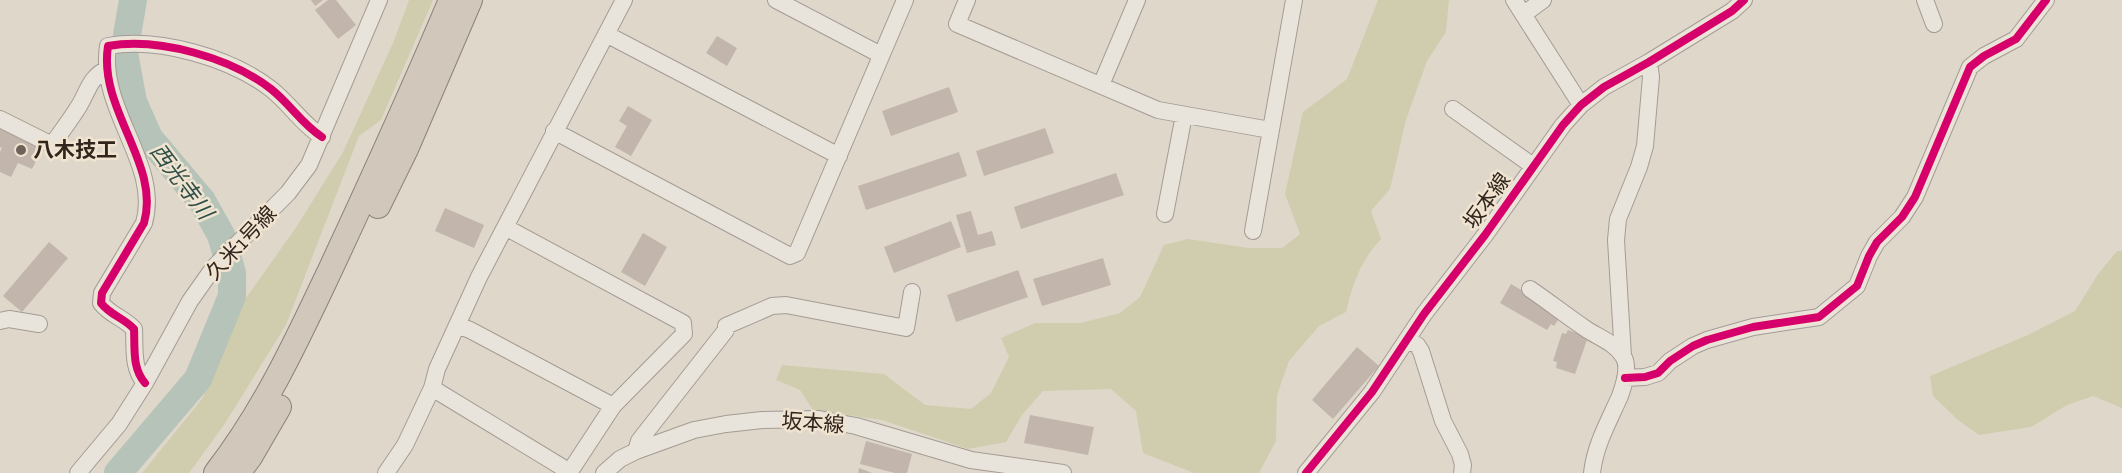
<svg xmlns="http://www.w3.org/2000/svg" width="2122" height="473" font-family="'Zilla Slab','Noto Sans JP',serif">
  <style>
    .green { fill: #d0cdae }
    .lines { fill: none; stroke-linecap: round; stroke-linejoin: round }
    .river { stroke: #b5c3b8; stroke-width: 28 }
    .building { fill: #c2b5ac }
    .minor-casing { stroke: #a49c94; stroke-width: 18 }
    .highway-casing { stroke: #89827a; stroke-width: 26 }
    .minor { stroke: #e8e3db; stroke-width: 16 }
    .highway { stroke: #d2c7bb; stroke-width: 24 }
    .cycleway-casing { stroke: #f0e4d0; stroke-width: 11 }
    .cycleway { stroke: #d6006c; stroke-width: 8 }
    .poi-dot { fill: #6e635a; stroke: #f0e4d0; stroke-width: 2 }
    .labels { text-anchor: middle; stroke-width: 5; stroke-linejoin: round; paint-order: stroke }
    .poi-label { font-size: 21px; font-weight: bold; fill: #31251d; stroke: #f0e4d0; text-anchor: start }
    .street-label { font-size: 21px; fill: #31251d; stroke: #f0e4d0 }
    .water-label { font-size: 22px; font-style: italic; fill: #2e4f49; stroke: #f0e4d0 }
  </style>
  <rect width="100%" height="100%" fill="#dfd7ca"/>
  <path class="green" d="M 409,0 L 433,0 L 381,120 L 359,136 L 286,325 L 224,425 L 189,473 L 142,473 L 202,399 L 246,298 L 297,226 L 343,152 L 393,43 Z
    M 1378,0 L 1449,0 L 1446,32 L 1427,61 L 1406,120 L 1390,189 L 1371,211 L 1381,239 C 1360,262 1353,283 1346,312 L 1319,326 L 1289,361 L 1277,395 L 1276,441 L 1259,473 L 1194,473 L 1143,453 L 1136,411 L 1111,389 L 1043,391 L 1022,415 L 1006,442 L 968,449 L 882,420 L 813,410 L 800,390 L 776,380 L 782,365 L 884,374 L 925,405 L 971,409 L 991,393 L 1009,357 L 1001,338 L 1035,323 L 1081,323 L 1120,313 L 1140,297 L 1164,245 L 1188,239 L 1249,248 L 1282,248 L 1300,234 L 1285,194 L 1303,112 L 1347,79 Z
    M 2117,251 L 2122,251 L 2122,408 L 2093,396 L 2067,405 L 2031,427 L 1979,435 L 1958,420 L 1933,396 L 1930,376 L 2028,335 L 2075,311 L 2098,274 Z"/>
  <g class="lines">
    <path class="river" d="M 118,473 L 198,379 L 232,296 L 232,273 L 221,235 L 202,201 L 149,138 L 133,102 L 124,53 L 133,0"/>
  </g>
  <path class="building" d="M 311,0 L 323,0 L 315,6 Z
    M 328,0 L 336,0 L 356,25 L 338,39 L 315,10 Z
    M 717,36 L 737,48 L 727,66 L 706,53 Z
    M 949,87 L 958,112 L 891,136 L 882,111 Z
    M 628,106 L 652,120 L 631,156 L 615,147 L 627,126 L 619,121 Z
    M 0,125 L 43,147 L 32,169 L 18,163 L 11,177 L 0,172 L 0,152 L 2,148 L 0,147 Z
    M 1045,128 L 1054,153 L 984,176 L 976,151 Z
    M 959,152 L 967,176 L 866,210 L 858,186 Z
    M 1116,173 L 1124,195 L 1021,229 L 1014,207 Z
    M 445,208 L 484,225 L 474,248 L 435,231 Z
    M 971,211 L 978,235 L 992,231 L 996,245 L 967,253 L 956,215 Z
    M 951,221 L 961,247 L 894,273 L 884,247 Z
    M 643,233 L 667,247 L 645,286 L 621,272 Z
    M 49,242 L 68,258 L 22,312 L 3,296 Z
    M 1103,258 L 1111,285 L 1042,306 L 1033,279 Z
    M 1018,270 L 1028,297 L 956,322 L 947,295 Z
    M 1511,284 L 1562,314 L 1554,326 L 1551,324 L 1547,330 L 1500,303 Z
    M 1568,330 L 1588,337 L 1575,374 L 1556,368 L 1557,362 L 1553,361 L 1562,333 L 1566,334 Z
    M 1357,347 L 1379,366 L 1333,419 L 1312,400 Z
    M 1030,415 L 1094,427 L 1088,455 L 1024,443 Z
    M 866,441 L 912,454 L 907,473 L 895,473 L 860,464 Z
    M 859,468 L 872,473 L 858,473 Z"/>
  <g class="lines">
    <g class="minor-casing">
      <path id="minor" d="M 776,0 L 881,55
        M 967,0 L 957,24 L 1158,110 L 1270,130
        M 1514,0 L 1581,105
        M 1925,0 L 1934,24
        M 1524,14 L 1543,0
        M 606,34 L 839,156
        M 1101,85 L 1137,0
        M 1453,109 L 1533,166
        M 0,119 L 52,145 C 61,132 71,119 79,106 C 88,91 90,77 107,69
        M 554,131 L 790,256 L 797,253 L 905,0
        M 1165,214 L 1184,115
        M 505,227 L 683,323 L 684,334 L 613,406 L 569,473
        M 1253,231 L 1294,0
        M 1530,289 C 1549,302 1567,316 1586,329 C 1598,337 1615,343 1623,356 C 1630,366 1624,385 1620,396 C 1609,421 1595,445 1592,473
        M 0,321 L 9,319 L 39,324
        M 457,325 L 470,330 L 613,406
        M 1408,340 L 1417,345 L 1421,351 L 1443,421 L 1460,454 L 1463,465 L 1462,473
        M 1623,356 L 1616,240 L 1618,219 L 1639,167 L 1645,146 L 1651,77 L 1649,62
        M 1625,378 L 1645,377 L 1658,373 L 1670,361 L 1693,346 L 1707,340 L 1753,327 L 1819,317 L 1857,286 L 1869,256 L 1877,242 L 1902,217 L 1915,197 L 1970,67 L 1984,56 L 2016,39 L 2046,0
        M 145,383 C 132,368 135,349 134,329 C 124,318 110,315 101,303 L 102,293 L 144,223 C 161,164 98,110 108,46 C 159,37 231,58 271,89 C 290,104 302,124 322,137
        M 432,388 L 570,472
        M 636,451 L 639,441 L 726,330 L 726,326 L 772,306 L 786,305 L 906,328 L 912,292
        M 78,473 L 119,424 L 145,383 L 190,301 L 214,267 L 288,193 L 309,165 L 379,0
        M 386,473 L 405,445 L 432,388 L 437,369 L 479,277 L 624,0
        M 604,473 L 620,459 L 636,451 L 694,430 L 726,424 L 762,420 L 819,419 L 856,426 L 971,460 L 1063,473
        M 1306,473 L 1372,392 L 1424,314 L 1485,235 L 1563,125 L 1581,105 L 1604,87 L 1649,62 L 1732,11 L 1744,0"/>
    </g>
    <g class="highway-casing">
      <path id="highway" d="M 378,206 L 406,149 L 470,0
        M 216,473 C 265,410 298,338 332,266 C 373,178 413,90 451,0
        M 238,473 L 250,457 L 279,407"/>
    </g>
    <use href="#minor" class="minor"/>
    <use href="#highway" class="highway"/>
    <g class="cycleway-casing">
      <path id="cycleway" d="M 1625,378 L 1645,377 L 1658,373 L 1670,361 L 1693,346 L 1707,340 L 1753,327 L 1819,317 L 1857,286 L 1869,256 L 1877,242 L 1902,217 L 1915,197 L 1970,67 L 1984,56 L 2016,39 L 2046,0
        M 145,383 C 132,368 135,349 134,329 C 124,318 110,315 101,303 L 102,293 L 144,223 C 161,164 98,110 108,46 C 159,37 231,58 271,89 C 290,104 302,124 322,137
        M 1306,473 L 1372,392 L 1424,314 L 1485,235 L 1563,125 L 1581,105 L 1604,87 L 1649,62 L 1732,11 L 1744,0"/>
    </g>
    <use href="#cycleway" class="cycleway"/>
  </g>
  <circle class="poi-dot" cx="21" cy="150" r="6"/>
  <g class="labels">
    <g class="poi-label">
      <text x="33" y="157">八木技工</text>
    </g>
    <g class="street-label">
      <text transform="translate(1487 201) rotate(-54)" y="7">坂本線</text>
      <text transform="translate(241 243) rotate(-47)" y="7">久米1号線</text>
      <text transform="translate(813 423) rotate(4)" y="7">坂本線</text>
    </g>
    <g class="water-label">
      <text transform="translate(182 181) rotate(53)" y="8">西光寺川</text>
    </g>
  </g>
</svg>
